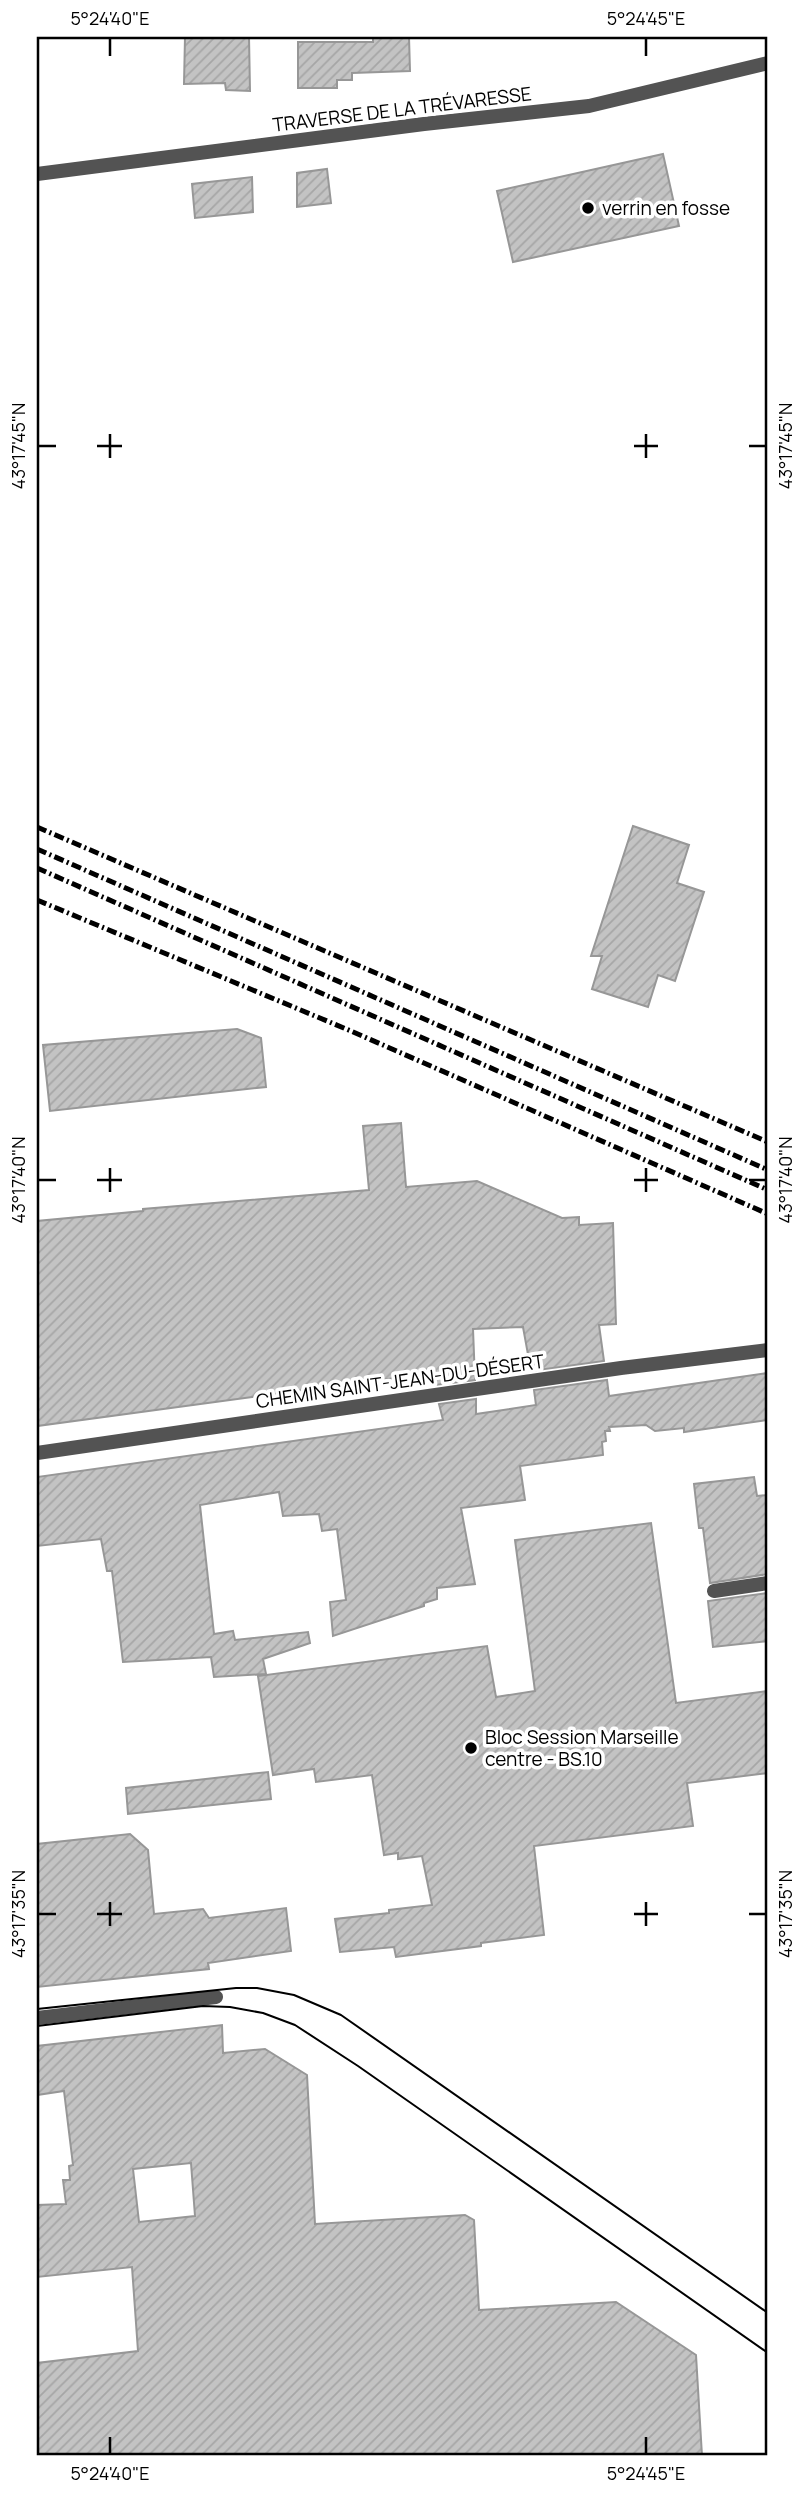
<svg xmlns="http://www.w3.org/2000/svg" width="805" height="2493" font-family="Manrope,sans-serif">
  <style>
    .building { fill: url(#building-hatch); stroke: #979797; stroke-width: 2; fill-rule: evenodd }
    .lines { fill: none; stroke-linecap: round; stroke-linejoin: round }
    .minor { stroke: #535353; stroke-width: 14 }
    .tertiary { stroke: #535353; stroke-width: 14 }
    .tram { stroke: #000; stroke-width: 2 }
    .rail { stroke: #000; stroke-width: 5; stroke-dasharray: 10 3.5 2 3.5; stroke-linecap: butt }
    .ticks { fill: none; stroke: #000; stroke-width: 2.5 }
    .poi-dot { fill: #000; stroke: #fff; stroke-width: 2.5 }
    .labels { text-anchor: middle; stroke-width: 7; stroke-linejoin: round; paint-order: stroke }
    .street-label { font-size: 19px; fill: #000; stroke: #fff }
    .poi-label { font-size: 19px; fill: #000; stroke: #fff; text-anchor: start }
    .neatline { fill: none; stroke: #000; stroke-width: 2.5 }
    .ticks-label { font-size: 18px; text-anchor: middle; fill: #000 }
  </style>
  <defs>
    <pattern id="building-hatch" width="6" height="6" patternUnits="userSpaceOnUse" patternTransform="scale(1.75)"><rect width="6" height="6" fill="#c3c3c3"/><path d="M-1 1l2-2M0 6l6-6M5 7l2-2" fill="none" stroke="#a6a6a6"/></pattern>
  </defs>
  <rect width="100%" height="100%" fill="#fff"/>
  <path class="building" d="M 185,37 L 249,37 L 250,91 L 226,90 L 225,83 L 184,84 Z
    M 373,37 L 409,37 L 410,71 L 352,73 L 352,80 L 337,80 L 337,88 L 298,88 L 298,42 L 373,42 Z
    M 663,154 L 679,226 L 513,262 L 497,191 Z
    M 327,169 L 331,203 L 297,207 L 297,173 Z
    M 252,177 L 253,212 L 195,218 L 192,184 Z
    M 633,826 L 689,845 L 677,883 L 704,892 L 675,981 L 658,975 L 648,1007 L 592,989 L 602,956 L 591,956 Z
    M 237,1029 L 261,1038 L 266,1087 L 50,1111 L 43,1045 Z
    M 401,1123 L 406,1187 L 477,1181 L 562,1218 L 579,1217 L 579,1225 L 613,1223 L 616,1324 L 599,1325 L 604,1361 L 531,1371 L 523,1327 L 473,1329 L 475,1380 L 435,1385 L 432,1373 L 37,1426 L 37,1221 L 143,1211 L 143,1209 L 369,1190 L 363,1126 Z
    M 768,1373 L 768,1420 L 684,1432 L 684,1428 L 655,1431 L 646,1425 L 609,1427 L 610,1431 L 605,1431 L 606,1441 L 602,1442 L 603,1455 L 520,1466 L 525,1500 L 461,1508 L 475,1584 L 437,1588 L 437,1599 L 424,1603 L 424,1606 L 333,1636 L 330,1602 L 346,1600 L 337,1529 L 322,1531 L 319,1514 L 283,1516 L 279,1492 L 200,1505 L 214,1634 L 233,1631 L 235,1640 L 308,1632 L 310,1643 L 263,1659 L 266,1674 L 214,1677 L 211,1657 L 123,1662 L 112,1571 L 107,1571 L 101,1539 L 37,1546 L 37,1477 L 443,1420 L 439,1404 L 476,1399 L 476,1414 L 536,1405 L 534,1390 L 607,1380 L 609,1396 Z
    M 754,1477 L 757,1496 L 768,1495 L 768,1574 L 710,1583 L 703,1528 L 699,1528 L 694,1484 Z
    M 651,1523 L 676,1703 L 768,1691 L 768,1773 L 687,1783 L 693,1826 L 534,1846 L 544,1935 L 481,1943 L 481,1946 L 396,1957 L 394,1947 L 340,1952 L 335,1919 L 389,1913 L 389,1910 L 432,1905 L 422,1856 L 398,1859 L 398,1853 L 384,1855 L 372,1775 L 316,1782 L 314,1769 L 273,1775 L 258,1676 L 487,1646 L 496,1697 L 535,1691 L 515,1540 Z
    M 768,1593 L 768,1641 L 713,1647 L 708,1601 Z
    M 268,1772 L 271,1799 L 128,1814 L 126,1788 Z
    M 130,1834 L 148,1850 L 154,1914 L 203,1909 L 209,1918 L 286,1908 L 291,1951 L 208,1963 L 209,1969 L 37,1987 L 37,1844 Z
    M 222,2025 L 223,2053 L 265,2049 L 307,2075 L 315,2224 L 465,2215 L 474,2220 L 479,2310 L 616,2302 L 696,2355 L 702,2456 L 37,2456 L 37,2363 L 138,2351 L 132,2267 L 37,2277 L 37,2205 L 66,2204 L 63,2180 L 70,2180 L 69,2166 L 73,2165 L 64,2091 L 37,2095 L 37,2046 ZM 191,2163 L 195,2216 L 139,2222 L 133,2169 Z"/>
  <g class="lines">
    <path class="minor" d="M 37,174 L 424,124 L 589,106 L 768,63
      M 714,1591 L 768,1583
      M 37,2018 L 216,1997"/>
    <path class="tertiary" d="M 37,1453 L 621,1368 L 768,1350"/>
    <path class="tram" d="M 37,2009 L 236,1988 L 257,1988 L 294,1995 L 341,2015 L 768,2313
      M 37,2026 L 203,2006 L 230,2007 L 263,2013 L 295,2025 L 358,2066 L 768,2353"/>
    <path class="rail" d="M 37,827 L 768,1142
      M 37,849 L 768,1170
      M 37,868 L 768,1190
      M 37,900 L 351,1031 L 768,1214"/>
  </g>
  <path class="ticks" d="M 110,38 L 110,56M 646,38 L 646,56M 110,434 L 110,458M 646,434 L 646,458M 38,446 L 56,446M 97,446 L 122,446M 634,446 L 658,446M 749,446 L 766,446M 110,1168 L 110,1192M 646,1168 L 646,1192M 38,1180 L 56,1180M 97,1180 L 122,1180M 634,1180 L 658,1180M 749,1180 L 766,1180M 110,1902 L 110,1926M 646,1902 L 646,1926M 38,1914 L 56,1914M 97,1914 L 122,1914M 634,1914 L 658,1914M 749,1914 L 766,1914M 110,2437 L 110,2454M 646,2437 L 646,2454"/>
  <g class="poi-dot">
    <circle cx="588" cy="208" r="7"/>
    <circle cx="471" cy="1748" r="7"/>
  </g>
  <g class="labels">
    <g class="street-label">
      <text transform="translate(402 109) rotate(-7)" y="7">TRAVERSE DE LA TRÉVARESSE</text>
      <text transform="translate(400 1381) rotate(-8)" y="7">CHEMIN SAINT-JEAN-DU-DÉSERT</text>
    </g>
    <g class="poi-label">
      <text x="602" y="215">verrin en fosse</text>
      <text x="485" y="1744">Bloc Session Marseille<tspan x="485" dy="22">centre - BS.10</tspan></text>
    </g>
  </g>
  <rect width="805" height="2493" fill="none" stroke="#ffffff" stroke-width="77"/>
  <rect x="38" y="38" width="728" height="2416" class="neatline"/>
  <g class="ticks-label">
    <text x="110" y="25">5°24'40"E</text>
    <text x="646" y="25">5°24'45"E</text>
    <text transform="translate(19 446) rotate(-90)" y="6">43°17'45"N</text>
    <text transform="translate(786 446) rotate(-90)" y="6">43°17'45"N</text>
    <text transform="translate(19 1180) rotate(-90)" y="6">43°17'40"N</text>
    <text transform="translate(786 1180) rotate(-90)" y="6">43°17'40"N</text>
    <text transform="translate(19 1914) rotate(-90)" y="6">43°17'35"N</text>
    <text transform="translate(786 1914) rotate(-90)" y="6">43°17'35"N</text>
    <text x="110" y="2480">5°24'40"E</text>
    <text x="646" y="2480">5°24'45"E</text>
  </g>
</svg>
